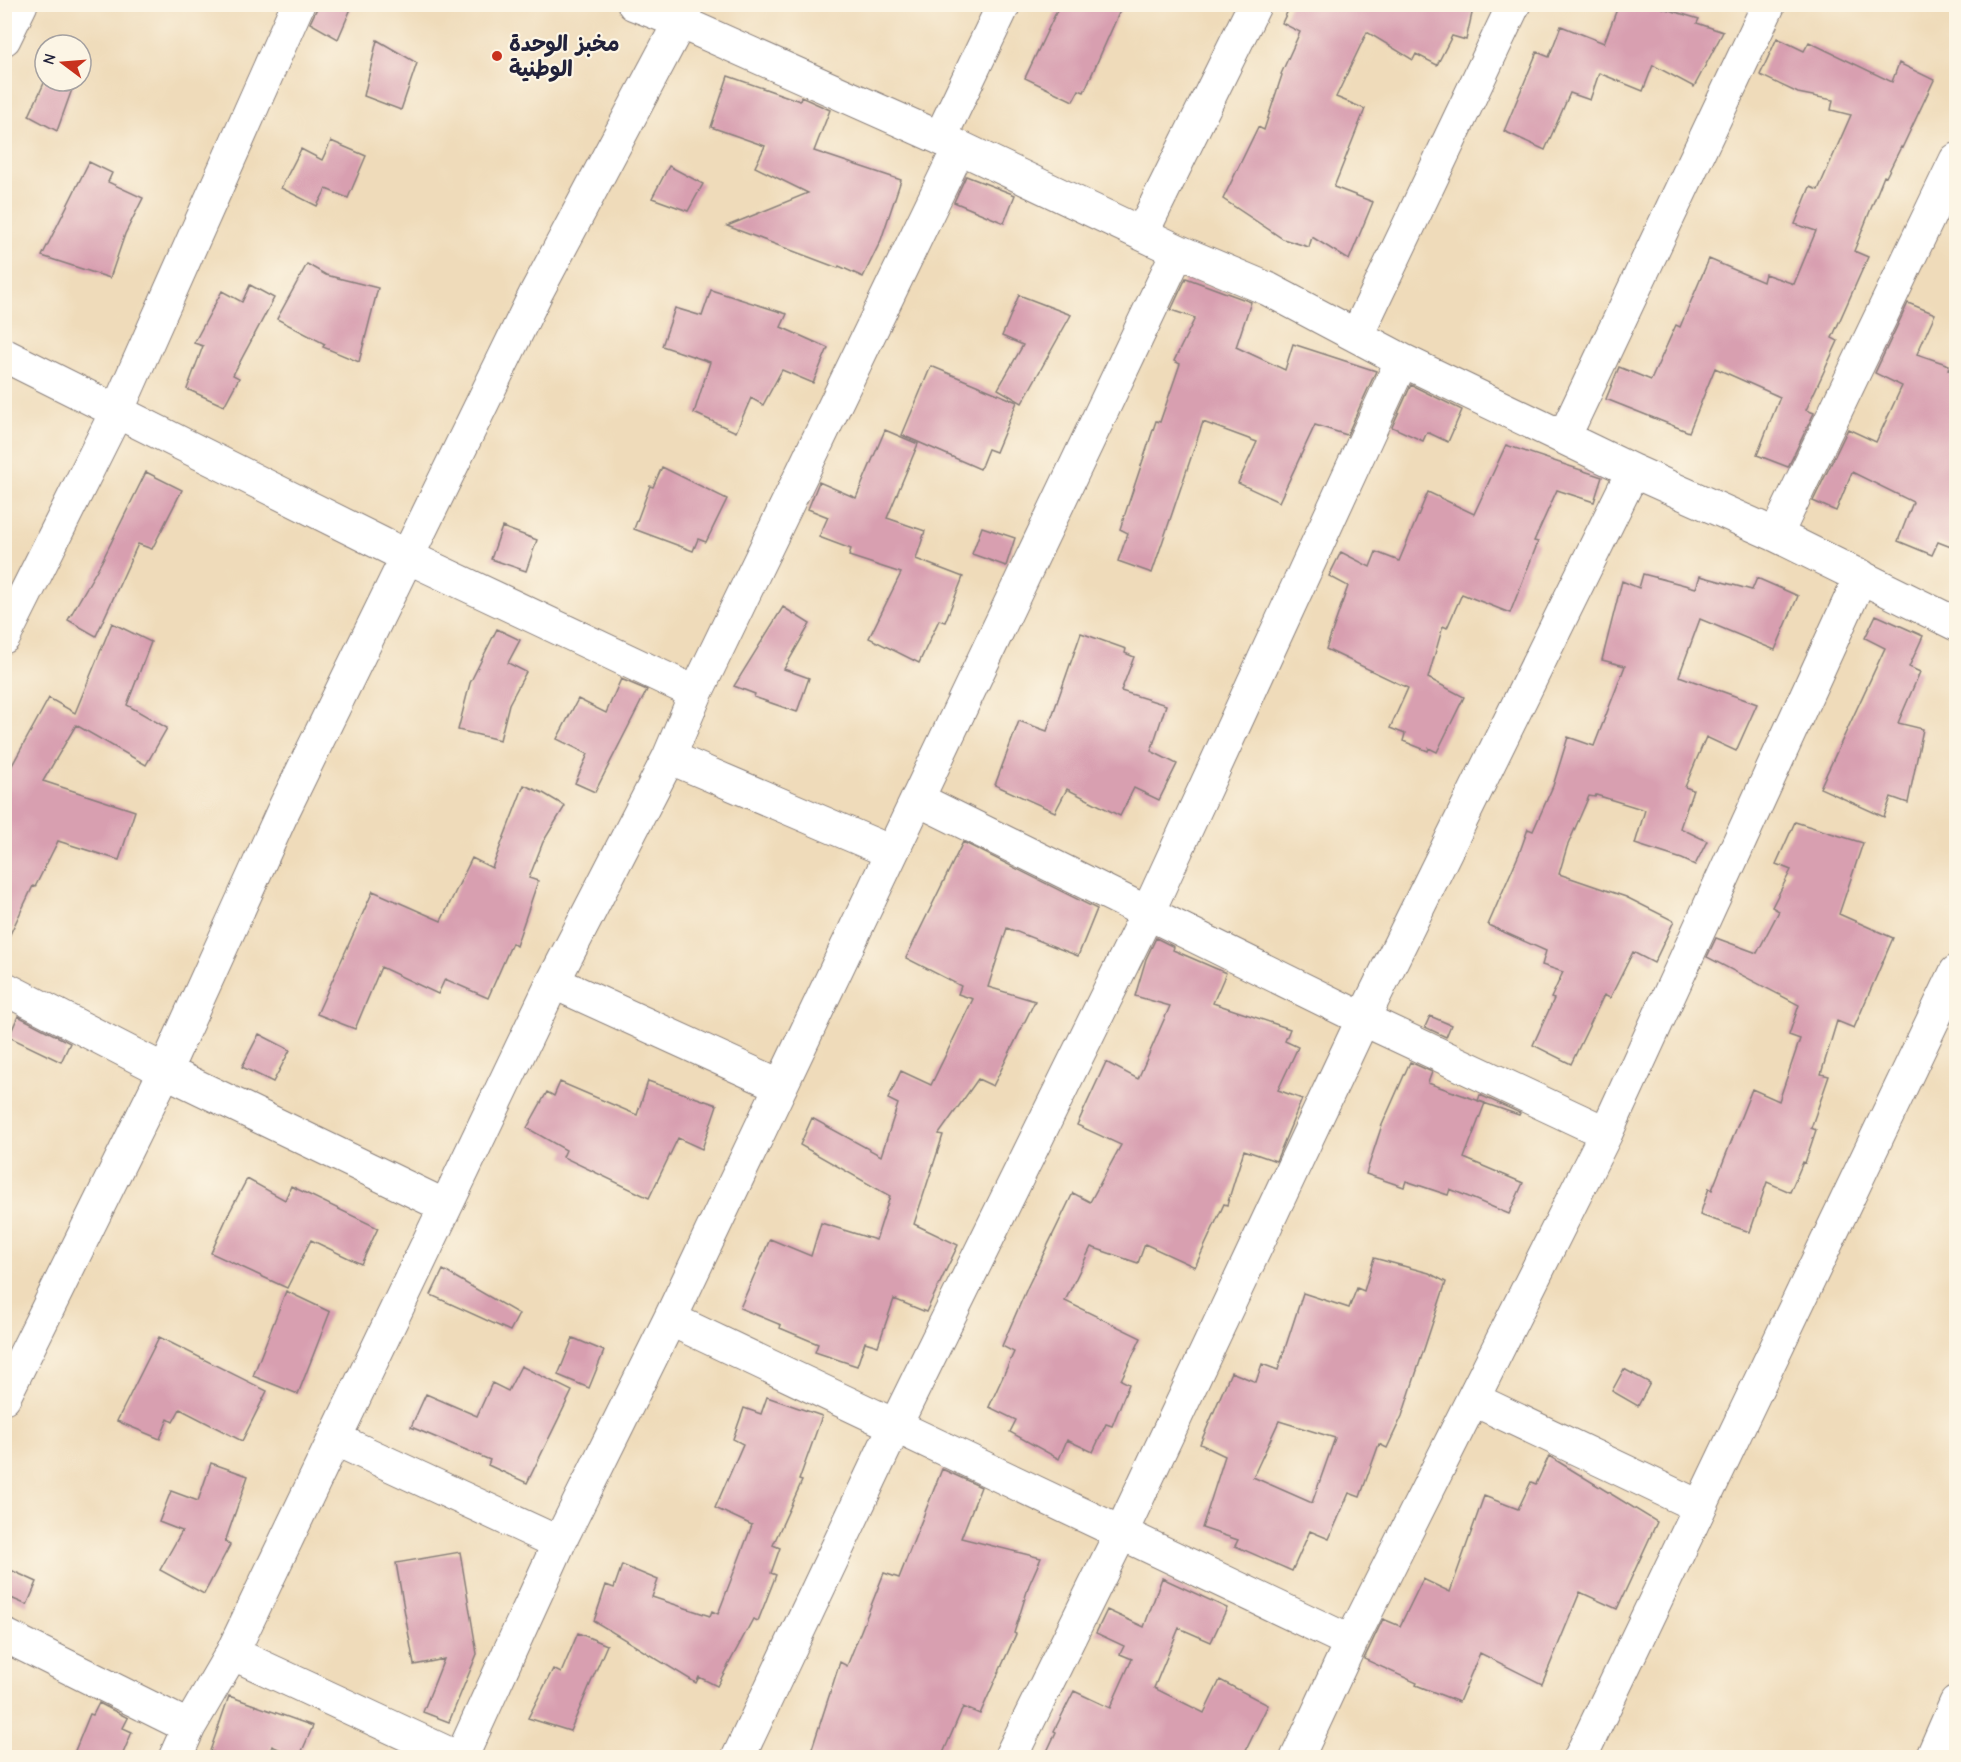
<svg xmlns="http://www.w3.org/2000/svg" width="1961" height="1762" font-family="'Comic Neue','Playpen Sans Arabic',sans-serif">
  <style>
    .building { fill: #d89fb0; fill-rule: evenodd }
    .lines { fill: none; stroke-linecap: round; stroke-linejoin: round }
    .minor-casing { stroke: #887e7a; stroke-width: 35 }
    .minor { stroke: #fff; stroke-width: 33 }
    .poi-dot { fill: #c8321e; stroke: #fcf5e5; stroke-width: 2 }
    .labels { text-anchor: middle; stroke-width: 4.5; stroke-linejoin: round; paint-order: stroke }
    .poi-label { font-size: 22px; font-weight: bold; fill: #22223b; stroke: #fcf5e5; text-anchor: start }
  </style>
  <rect width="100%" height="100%" fill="#fcf5e5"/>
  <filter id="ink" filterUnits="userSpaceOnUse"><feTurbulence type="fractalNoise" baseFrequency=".0167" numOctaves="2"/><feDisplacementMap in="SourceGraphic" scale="12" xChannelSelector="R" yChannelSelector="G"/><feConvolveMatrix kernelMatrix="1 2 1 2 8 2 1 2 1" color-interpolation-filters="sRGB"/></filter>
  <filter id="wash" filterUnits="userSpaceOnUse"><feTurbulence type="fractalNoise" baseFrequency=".008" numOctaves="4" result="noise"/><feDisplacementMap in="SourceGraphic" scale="24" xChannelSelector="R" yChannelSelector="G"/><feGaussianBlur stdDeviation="1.35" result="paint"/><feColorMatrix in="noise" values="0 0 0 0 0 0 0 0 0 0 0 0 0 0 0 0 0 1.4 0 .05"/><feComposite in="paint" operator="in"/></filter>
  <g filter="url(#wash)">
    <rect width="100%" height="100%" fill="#efdbba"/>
    <g id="blocks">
      <path class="building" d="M 319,4 L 353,4 L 338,39 L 310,23 Z
        M 1060,4 L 1123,4 L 1084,92 L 1079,90 L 1073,101 L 1025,78 Z
        M 1291,4 L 1453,4 L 1473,9 L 1466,40 L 1452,36 L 1437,65 L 1416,54 L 1413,60 L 1367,32 L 1336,97 L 1365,109 L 1334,187 L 1373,202 L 1349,260 L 1312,237 L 1309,247 L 1283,239 L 1223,199 L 1258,127 L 1264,130 L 1282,75 L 1281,74 L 1300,32 L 1282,23 Z
        M 1619,4 L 1649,4 L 1699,19 L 1697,23 L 1723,32 L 1694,87 L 1653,65 L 1643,91 L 1599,73 L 1590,100 L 1570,93 L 1545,150 L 1504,131 L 1537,52 L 1549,57 L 1561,26 L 1604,43 Z
        M 1777,38 L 1804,51 L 1809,42 L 1892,82 L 1899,63 L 1934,80 L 1902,148 L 1901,147 L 1886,177 L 1884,176 L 1854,251 L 1868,257 L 1832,338 L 1838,341 L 1806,410 L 1814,413 L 1788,467 L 1757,455 L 1780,397 L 1715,368 L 1689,432 L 1606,399 L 1619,367 L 1651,380 L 1676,325 L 1680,327 L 1709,259 L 1763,282 L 1765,274 L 1794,284 L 1816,231 L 1795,224 L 1810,187 L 1818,190 L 1851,115 L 1831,110 L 1833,100 L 1798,93 L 1760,75 Z
        M 377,40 L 417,63 L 401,110 L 364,96 Z
        M 728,76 L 800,101 L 801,97 L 830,110 L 814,151 L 901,180 L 881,240 L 863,277 L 839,266 L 838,268 L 727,226 L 808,193 L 755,167 L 765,146 L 711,127 Z
        M 45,81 L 75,81 L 57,131 L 29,116 Z
        M 331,141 L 366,156 L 348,198 L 326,189 L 317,206 L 281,188 L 301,149 L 322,160 Z
        M 89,162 L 112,173 L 108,182 L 143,198 L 125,234 L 110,278 L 42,256 Z
        M 669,166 L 703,184 L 688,211 L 652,198 Z
        M 966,176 L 1015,195 L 1004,223 L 954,202 Z
        M 307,264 L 326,275 L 378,288 L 359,362 L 323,347 L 325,344 L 277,319 Z
        M 1186,278 L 1251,302 L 1236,347 L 1285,370 L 1293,344 L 1376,371 L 1347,435 L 1315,425 L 1279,502 L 1238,483 L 1257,442 L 1203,422 L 1152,573 L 1118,561 L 1128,533 L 1120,529 L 1156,421 L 1160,422 L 1180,364 L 1174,361 L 1195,318 L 1171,310 Z
        M 250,285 L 274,298 L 233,375 L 239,378 L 224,406 L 187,389 L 203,346 L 194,343 L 222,291 L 242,302 Z
        M 711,290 L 787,314 L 781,327 L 828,348 L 813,383 L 782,370 L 763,405 L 751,398 L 736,432 L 694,413 L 710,362 L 662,346 L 675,308 L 702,316 Z
        M 1019,295 L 1071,315 L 1022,403 L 998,389 L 1023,345 L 1002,336 Z
        M 1908,303 L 1935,314 L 1917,354 L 1949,365 L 1948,370 L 1956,372 L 1956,549 L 1938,542 L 1932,555 L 1898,541 L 1913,502 L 1852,472 L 1836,511 L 1813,501 L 1848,429 L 1876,442 L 1902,386 L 1875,373 Z
        M 931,366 L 1017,402 L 996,452 L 988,449 L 980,469 L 902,435 Z
        M 1411,385 L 1462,410 L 1448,442 L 1427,432 L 1423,441 L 1392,427 Z
        M 885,430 L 918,444 L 887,518 L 925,531 L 916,559 L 963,577 L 945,622 L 939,620 L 919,663 L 869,638 L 901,573 L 849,556 L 851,549 L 819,537 L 828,517 L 808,509 L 819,482 L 856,498 Z
        M 1506,445 L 1602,477 L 1594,502 L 1557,490 L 1534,541 L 1538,542 L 1510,613 L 1462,594 L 1447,628 L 1443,626 L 1428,678 L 1464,697 L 1437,752 L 1429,748 L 1428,751 L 1403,741 L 1405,734 L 1390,728 L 1408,688 L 1326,649 L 1348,586 L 1329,576 L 1341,552 L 1370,567 L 1376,552 L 1399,561 L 1428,492 L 1474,514 Z
        M 662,467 L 727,499 L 706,542 L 698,539 L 693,551 L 634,529 L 650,486 L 653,487 Z
        M 146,472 L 182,490 L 152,549 L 138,544 L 96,636 L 68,620 L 102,561 Z
        M 502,527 L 537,540 L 526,571 L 491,559 Z
        M 982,527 L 1015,538 L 1006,566 L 972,554 Z
        M 1643,574 L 1696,588 L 1700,576 L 1752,590 L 1757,578 L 1798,596 L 1775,650 L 1700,619 L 1679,676 L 1757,704 L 1736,751 L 1706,737 L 1685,787 L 1693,790 L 1680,828 L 1707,841 L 1695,865 L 1682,859 L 1635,844 L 1645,810 L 1596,795 L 1595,797 L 1589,796 L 1567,847 L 1559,874 L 1626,897 L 1674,921 L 1654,963 L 1633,952 L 1610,998 L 1604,995 L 1571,1064 L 1533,1045 L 1554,999 L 1551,998 L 1563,972 L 1542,965 L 1546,951 L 1488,925 L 1519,854 L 1528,829 L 1533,831 L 1553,786 L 1568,737 L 1594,746 L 1625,666 L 1602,660 L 1622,581 L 1639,588 Z
        M 783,607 L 810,624 L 784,669 L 809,678 L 797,712 L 754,697 L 755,694 L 734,686 Z
        M 1876,615 L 1923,636 L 1909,667 L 1920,672 L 1898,723 L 1923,729 L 1908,803 L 1891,797 L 1884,817 L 1820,788 L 1885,648 L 1865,638 Z
        M 112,623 L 151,642 L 127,705 L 167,728 L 146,765 L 76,725 L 43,781 L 135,811 L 119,860 L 58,841 L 35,887 L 33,886 L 4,947 L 4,780 L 49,698 L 75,713 Z
        M 497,629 L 520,640 L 508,663 L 526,672 L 509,704 L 500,740 L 458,730 L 470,683 Z
        M 1081,633 L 1126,649 L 1125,653 L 1134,657 L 1121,691 L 1166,705 L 1151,751 L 1177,764 L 1159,800 L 1134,788 L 1120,816 L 1067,789 L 1055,812 L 995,785 L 1019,721 L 1047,731 Z
        M 621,679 L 647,690 L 595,792 L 575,783 L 588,754 L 557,739 L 578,699 L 606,713 Z
        M 524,785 L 543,793 L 565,806 L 543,842 L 529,878 L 538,881 L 516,946 L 512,943 L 488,998 L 445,979 L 438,994 L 381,967 L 355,1029 L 317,1014 L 373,891 L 441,921 L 472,858 L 492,868 Z
        M 1795,822 L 1863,843 L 1839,914 L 1893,938 L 1854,1028 L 1837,1021 L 1821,1074 L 1829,1076 L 1811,1128 L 1816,1130 L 1805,1163 L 1803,1162 L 1790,1192 L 1767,1182 L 1750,1232 L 1700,1215 L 1709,1188 L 1712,1190 L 1752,1089 L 1779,1101 L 1800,1039 L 1789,1035 L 1799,1005 L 1707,957 L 1716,938 L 1757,953 L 1779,911 L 1772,907 L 1791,870 L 1776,864 Z
        M 963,842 L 1097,909 L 1078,956 L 1007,928 L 988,987 L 1035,1001 L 993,1086 L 978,1079 L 939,1134 L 943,1135 L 914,1224 L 958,1245 L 926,1312 L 894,1299 L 878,1346 L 865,1342 L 857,1366 L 815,1352 L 818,1344 L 780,1328 L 781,1325 L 740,1308 L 770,1239 L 811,1256 L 821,1223 L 876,1240 L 890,1196 L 800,1145 L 812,1118 L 881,1156 L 898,1104 L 888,1099 L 901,1071 L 931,1085 L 973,999 L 958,994 L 961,986 L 906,958 Z
        M 1156,938 L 1174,947 L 1173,950 L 1226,973 L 1213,1003 L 1290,1029 L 1285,1041 L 1298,1047 L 1278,1090 L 1302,1099 L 1276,1161 L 1244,1150 L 1227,1205 L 1224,1204 L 1195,1267 L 1145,1244 L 1138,1263 L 1091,1247 L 1065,1301 L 1141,1338 L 1121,1380 L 1129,1384 L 1112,1426 L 1106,1424 L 1093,1452 L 1067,1440 L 1059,1459 L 1010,1432 L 1016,1420 L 989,1407 L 1014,1352 L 1002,1346 L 1028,1286 L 1073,1193 L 1090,1202 L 1121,1145 L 1077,1125 L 1106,1062 L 1138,1079 L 1170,1006 L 1135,996 L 1146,959 Z
        M 18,1016 L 70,1043 L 61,1062 L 9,1037 Z
        M 1430,1016 L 1451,1025 L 1446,1037 L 1425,1027 Z
        M 259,1034 L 290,1050 L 273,1082 L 242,1067 Z
        M 1410,1062 L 1432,1072 L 1428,1083 L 1485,1103 L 1464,1158 L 1523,1183 L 1509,1214 L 1450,1189 L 1448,1195 L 1406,1181 L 1404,1187 L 1366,1174 L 1382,1125 Z
        M 648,1081 L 717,1105 L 702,1149 L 678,1138 L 649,1198 L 563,1157 L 566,1150 L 527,1128 L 547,1092 L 554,1096 L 560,1082 L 637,1115 Z
        M 1480,1095 L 1520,1113 L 1519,1115 L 1478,1101 Z
        M 247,1179 L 285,1200 L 291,1186 L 378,1228 L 361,1264 L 311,1240 L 287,1288 L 211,1253 L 229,1213 Z
        M 1374,1258 L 1429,1273 L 1446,1282 L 1402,1416 L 1387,1448 L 1379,1444 L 1360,1497 L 1349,1493 L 1329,1539 L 1310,1531 L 1292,1571 L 1235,1546 L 1238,1540 L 1202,1528 L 1225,1456 L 1200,1444 L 1231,1372 L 1256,1382 L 1262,1364 L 1278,1370 L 1303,1293 L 1349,1308 L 1357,1288 L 1364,1291 ZM 1279,1421 L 1335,1438 L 1312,1503 L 1253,1477 Z
        M 443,1270 L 519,1314 L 510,1331 L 431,1295 Z
        M 286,1291 L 330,1312 L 298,1394 L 253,1376 Z
        M 159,1337 L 267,1391 L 242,1441 L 180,1409 L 173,1422 L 168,1419 L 160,1439 L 117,1421 Z
        M 573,1338 L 604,1351 L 589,1388 L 558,1375 Z
        M 521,1366 L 572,1391 L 527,1483 L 488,1465 L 490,1460 L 411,1427 L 426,1394 L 477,1416 L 492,1383 L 508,1391 Z
        M 1624,1369 L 1650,1383 L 1638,1406 L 1612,1391 Z
        M 767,1397 L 822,1416 L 799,1480 L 802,1481 L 773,1545 L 780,1548 L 771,1573 L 776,1575 L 758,1621 L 753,1619 L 717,1686 L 699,1677 L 696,1683 L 594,1621 L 606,1585 L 614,1588 L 622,1565 L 658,1580 L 652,1597 L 710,1616 L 712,1611 L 718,1614 L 752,1525 L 715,1508 L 743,1444 L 733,1439 L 744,1408 L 761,1414 Z
        M 1549,1456 L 1657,1522 L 1617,1609 L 1580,1592 L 1542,1684 L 1480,1653 L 1459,1702 L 1416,1685 L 1417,1683 L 1364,1659 L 1383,1619 L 1400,1626 L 1423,1579 L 1450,1592 L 1484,1496 L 1518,1509 L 1531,1482 L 1536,1484 Z
        M 211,1463 L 248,1476 L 225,1542 L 230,1545 L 204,1594 L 160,1570 L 182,1531 L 159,1522 L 171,1491 L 198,1501 Z
        M 942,1469 L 981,1487 L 961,1538 L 1041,1558 L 1029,1585 L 1014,1633 L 1016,1634 L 980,1714 L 963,1707 L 941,1758 L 809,1758 L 840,1662 L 847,1666 L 884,1573 L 899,1578 Z
        M 460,1552 L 477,1654 L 449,1722 L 423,1712 L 444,1659 L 414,1665 L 396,1563 Z
        M 4,1567 L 37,1582 L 27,1605 L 4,1595 Z
        M 1162,1578 L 1227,1608 L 1211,1642 L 1179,1628 L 1154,1688 L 1204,1713 L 1220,1680 L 1268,1705 L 1242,1758 L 1044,1758 L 1056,1732 L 1054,1731 L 1074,1691 L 1110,1708 L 1132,1659 L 1120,1654 L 1124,1646 L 1096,1633 L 1107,1610 L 1144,1627 Z
        M 578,1633 L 607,1645 L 570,1731 L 528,1718 L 553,1669 L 561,1673 Z
        M 229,1696 L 313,1726 L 299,1758 L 272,1746 L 268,1758 L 228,1758 L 210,1751 Z
        M 99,1703 L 128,1718 L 123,1728 L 132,1732 L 121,1758 L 72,1758 L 90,1714 L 93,1715 Z"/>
    </g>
  </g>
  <g filter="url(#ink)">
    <use href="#blocks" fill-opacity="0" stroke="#887e7a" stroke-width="1.5"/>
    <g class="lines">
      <g class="minor-casing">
        <path id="minor" d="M 634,4 L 680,22 L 940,138 L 1178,251 L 1268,289 L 1402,360 L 1633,471 L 1776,535 L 1956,624
          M 4,39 L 21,4
          M 940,138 L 1004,4
          M 1142,233 L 1255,4
          M 1357,335 L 1514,4
          M 4,355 L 408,557 L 696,693
          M 1564,437 L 1769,4
          M 1776,535 L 1956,160
          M 4,637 L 117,411 L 298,4
          M 669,757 L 891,852
          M 917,799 L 1363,1019 L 1606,1133
          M 553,982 L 781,1086
          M 4,988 L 165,1071 L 445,1206
          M 670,1319 L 1351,1642
          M 4,1397 L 165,1071 L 284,809 L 536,293 L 680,22 L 687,4
          M 1473,1399 L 1700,1507
          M 335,1439 L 559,1543
          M 4,1635 L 189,1727
          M 232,1653 L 458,1758
          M 175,1758 L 189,1727 L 232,1653 L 553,982 L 669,757 L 696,693 L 959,148
          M 461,1758 L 559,1543 L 670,1319 L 1178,251
          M 738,1758 L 895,1426 L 1148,912 L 1402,360
          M 1010,1758 L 1121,1533 L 1363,1019 L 1633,471
          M 1297,1758 L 1351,1642 L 1606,1133 L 1861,576
          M 1580,1758 L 1956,972
          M 1932,1758 L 1956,1703"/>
      </g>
      <use href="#minor" class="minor"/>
    </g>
  </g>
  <circle class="poi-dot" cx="497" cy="56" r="6"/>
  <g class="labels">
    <g class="poi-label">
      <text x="509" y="51">مخبز الوحدة<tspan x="509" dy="25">الوطنية</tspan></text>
    </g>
  </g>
  <rect width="1961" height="1762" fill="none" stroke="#fcf5e5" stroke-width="24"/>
  <g transform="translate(63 63) rotate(286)"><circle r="28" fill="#fcf5e5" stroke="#a5a1a1" stroke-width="1.5"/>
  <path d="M0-4.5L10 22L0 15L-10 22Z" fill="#c8321e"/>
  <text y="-9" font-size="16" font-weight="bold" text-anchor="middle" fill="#22223b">N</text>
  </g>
</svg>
